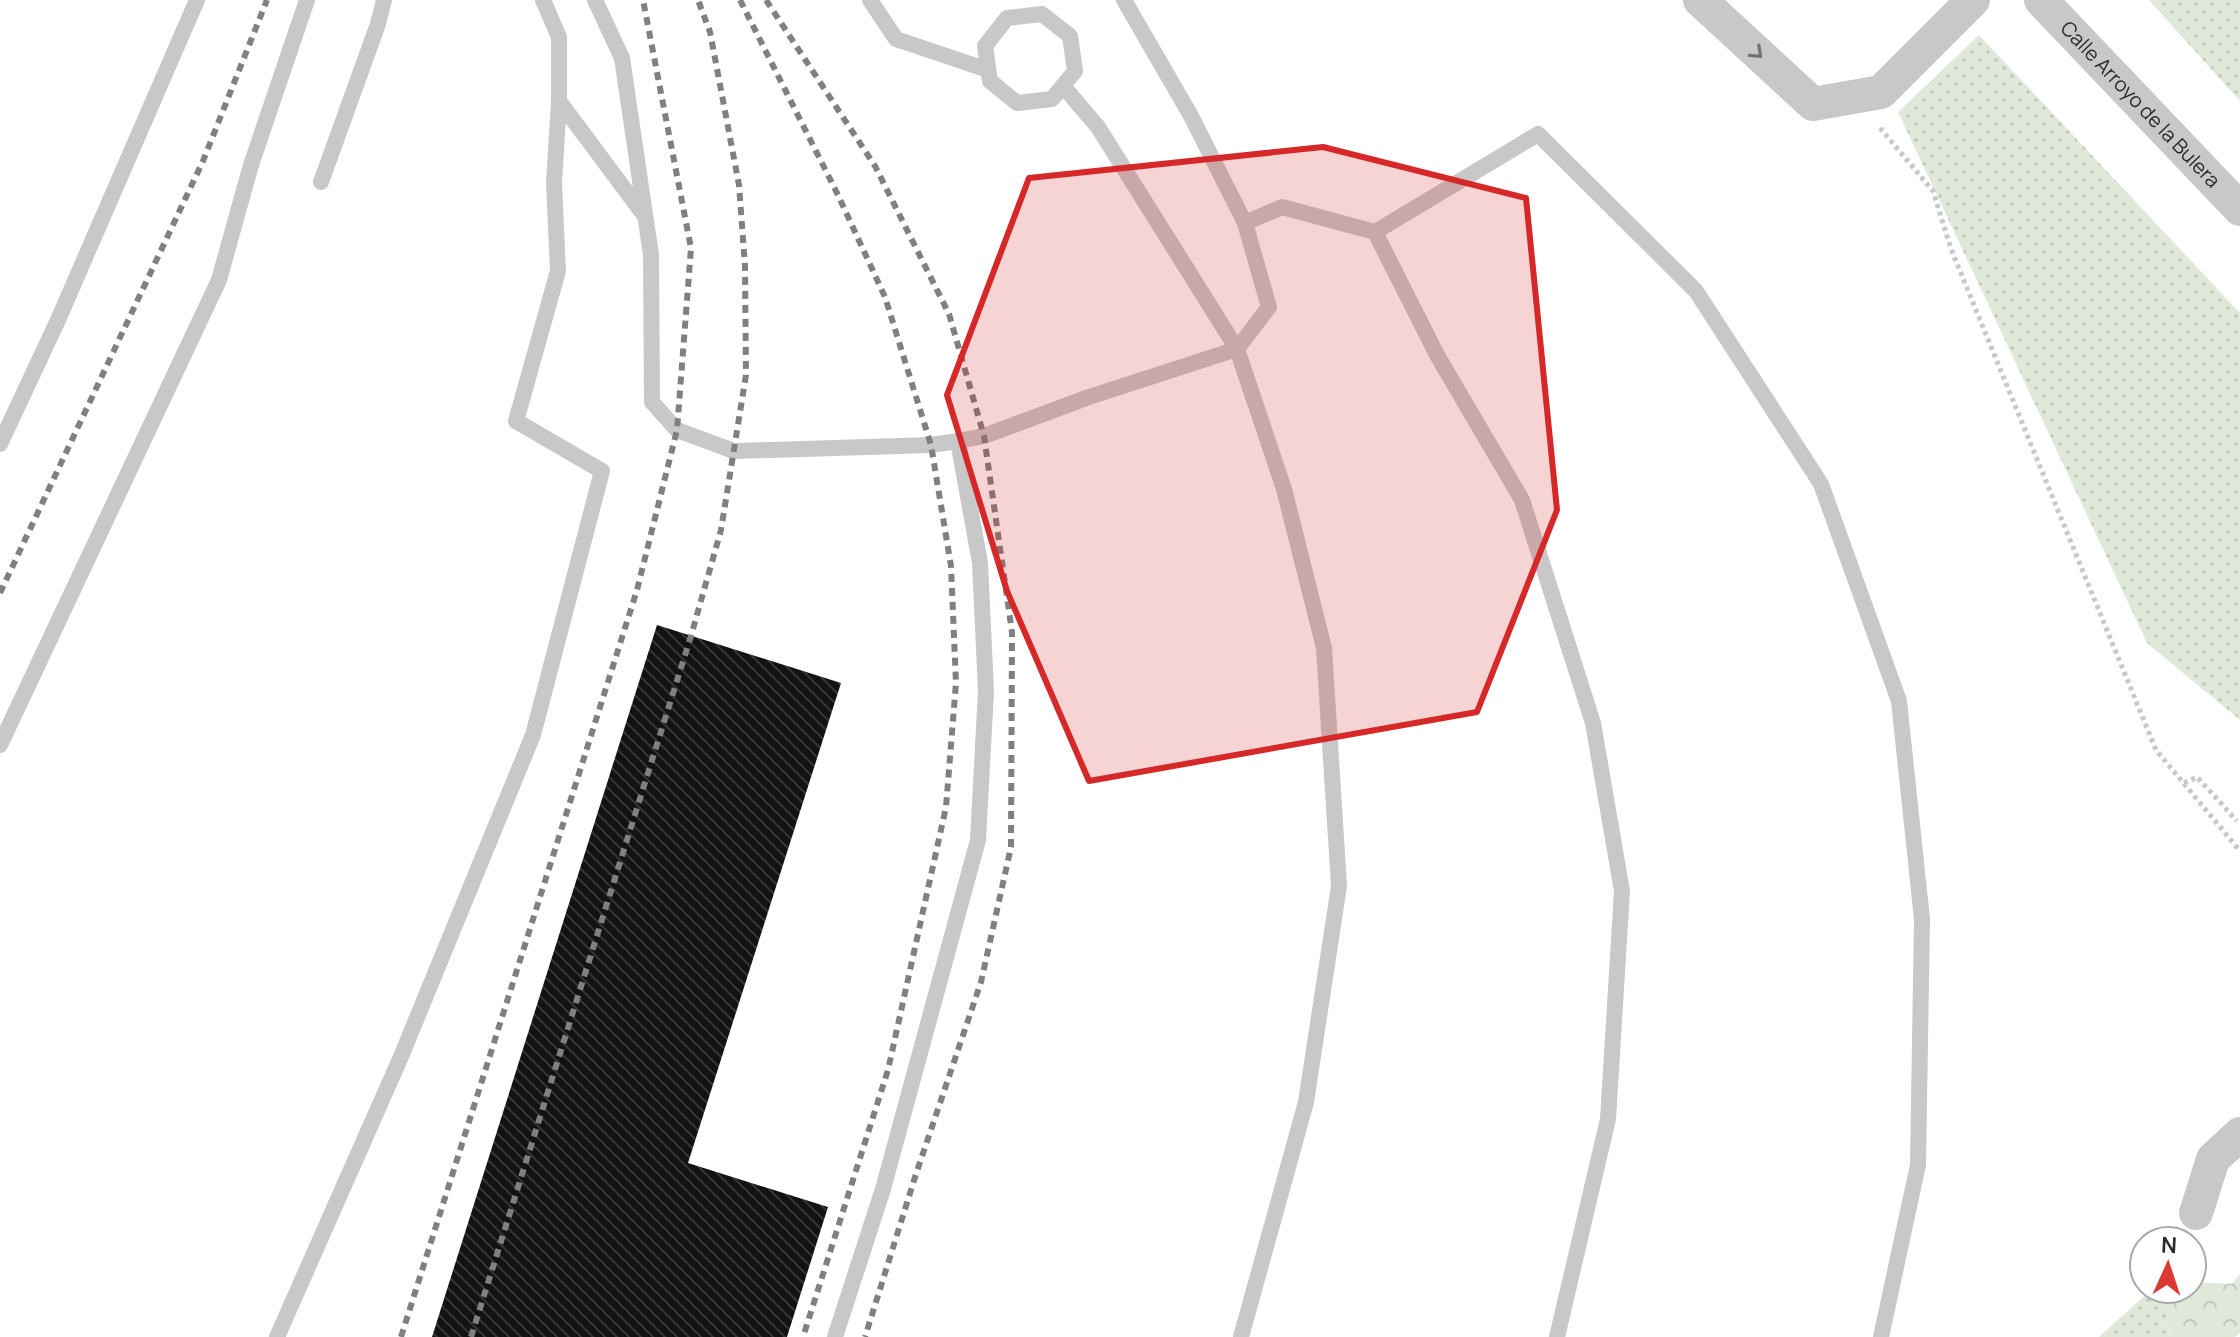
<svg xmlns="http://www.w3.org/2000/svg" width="2240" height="1337" font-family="Manrope,sans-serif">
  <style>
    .grass { fill: url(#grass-dots) }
    .park { fill: url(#park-crowns) }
    .building { fill: url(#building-back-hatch) }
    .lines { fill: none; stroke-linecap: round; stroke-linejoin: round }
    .path { stroke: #c8c8c8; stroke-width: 5; stroke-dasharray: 4 4; stroke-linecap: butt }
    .service { stroke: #c8c8c8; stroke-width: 16 }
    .minor { stroke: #c8c8c8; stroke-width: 34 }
    .rail { stroke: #808080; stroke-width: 6; stroke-dasharray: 8 6; stroke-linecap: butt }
    .oneway { stroke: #727272 }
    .marked { fill: #d62828; fill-opacity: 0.2; stroke: #d62828; stroke-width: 6; stroke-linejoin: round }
    .labels { text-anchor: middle; stroke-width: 8; stroke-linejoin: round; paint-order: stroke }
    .street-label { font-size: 20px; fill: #2b2b2b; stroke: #fff }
  </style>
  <defs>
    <pattern id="grass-dots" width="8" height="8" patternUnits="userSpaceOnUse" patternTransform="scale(2)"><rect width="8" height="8" fill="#e0e9d9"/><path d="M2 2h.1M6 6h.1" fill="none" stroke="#c0c8ba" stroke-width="1.8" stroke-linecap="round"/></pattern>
    <pattern id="park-crowns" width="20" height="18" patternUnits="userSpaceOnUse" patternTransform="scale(2)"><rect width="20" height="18" fill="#e0e9d9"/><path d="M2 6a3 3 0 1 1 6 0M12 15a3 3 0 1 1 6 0" fill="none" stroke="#c0c8ba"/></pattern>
    <pattern id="building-back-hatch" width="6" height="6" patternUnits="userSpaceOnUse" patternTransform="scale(2)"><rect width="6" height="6" fill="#121212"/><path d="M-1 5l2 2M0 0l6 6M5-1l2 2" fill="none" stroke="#353535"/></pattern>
  </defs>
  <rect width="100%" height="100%" fill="#fff"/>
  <path class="grass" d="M 2149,0 L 2240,0 L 2240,101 Z
    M 1979,35 L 2240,313 L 2240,720 L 2147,643 L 1898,112 Z
    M 2152,1289 L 2164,1289 L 2169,1337 L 2099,1337 Z"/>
  <path class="park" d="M 2240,1274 L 2240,1333 L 2235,1337 L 2169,1337 L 2164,1289 L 2192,1289 L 2192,1282 L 2232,1284 Z"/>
  <path class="building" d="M 657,625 L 841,683 L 688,1163 L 828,1207 L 787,1337 L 432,1337 Z"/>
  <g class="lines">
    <path class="path" d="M 1880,128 L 1933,191 L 1951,249 L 2156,750 L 2240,851
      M 2184,783 L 2197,777 L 2237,821"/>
    <path class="service" d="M 595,0 L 622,58 L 651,255 L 652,402 L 677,430 L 734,451 L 931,445 L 958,441 L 980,563 L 986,691 L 978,840 L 883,1189 L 835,1337
      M 870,0 L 896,39 L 988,70
      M 1042,14 L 1070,36 L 1075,71 L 1052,99 L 1017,103 L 990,81 L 985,46 L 1007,18 Z
      M 1063,86 L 1098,127 L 1237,349 L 1284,489 L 1324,648 L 1339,886 L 1306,1102 L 1241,1337
      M 559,101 L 644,215
      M 321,182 L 378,24 L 384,0
      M 1245,223 L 1282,207 L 1375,232 L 1538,134 L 1696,291 L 1821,484 L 1899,701 L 1922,919 L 1918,1165 L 1881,1337
      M 1375,232 L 1437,355 L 1522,500 L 1593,723 L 1622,891 L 1608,1119 L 1557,1337
      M 958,441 L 984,436 L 1089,397 L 1237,349 L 1269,307 L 1245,223 L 1191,116 L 1124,0
      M 0,444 L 58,320 L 197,0
      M 0,745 L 219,280 L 251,165 L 307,0
      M 277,1337 L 400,1059 L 533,735 L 602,471 L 516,421 L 558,271 L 554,183 L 559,101 L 559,37 L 543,0"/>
    <g class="minor">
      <path d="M 1700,0 L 1813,104 L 1881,92 L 1973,0"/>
      <path id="s1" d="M 2041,0 L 2240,209"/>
      <path d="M 2196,1213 L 2213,1159 L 2240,1134"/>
    </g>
    <path class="rail" d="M 740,0 L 838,195 L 885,297 L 931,445 L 951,566 L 956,683 L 946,807 L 888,1070 L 803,1337
      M 766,0 L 875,166 L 949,314 L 984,436 L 1012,632 L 1011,847 L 981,982 L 916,1174 L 865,1337
      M 0,593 L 203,161 L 267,0
      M 401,1337 L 637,590 L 677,430 L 691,248 L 643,0
      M 471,1337 L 691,636 L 721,530 L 746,375 L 745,266 L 739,185 L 710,32 L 698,0"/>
  </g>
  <defs><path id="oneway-chevron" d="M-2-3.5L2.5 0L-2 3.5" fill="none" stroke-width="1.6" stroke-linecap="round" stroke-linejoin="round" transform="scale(2)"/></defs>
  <use class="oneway" href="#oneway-chevron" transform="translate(1757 53) rotate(43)"/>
  <path class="marked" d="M 1323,147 L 1526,198 L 1557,510 L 1477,712 L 1089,781 L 1007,591 L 947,395 L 1029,178 Z"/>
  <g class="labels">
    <g class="street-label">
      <text dy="7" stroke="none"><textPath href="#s1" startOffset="144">Calle Arroyo de la Bulera</textPath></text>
    </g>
  </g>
  <g transform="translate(2168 1265) rotate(3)"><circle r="38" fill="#ffffff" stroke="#aaaaaa" stroke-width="2"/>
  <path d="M0-6L14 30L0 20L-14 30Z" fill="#da3936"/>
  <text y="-12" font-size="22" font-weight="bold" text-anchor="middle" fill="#2b2b2b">N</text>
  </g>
</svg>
